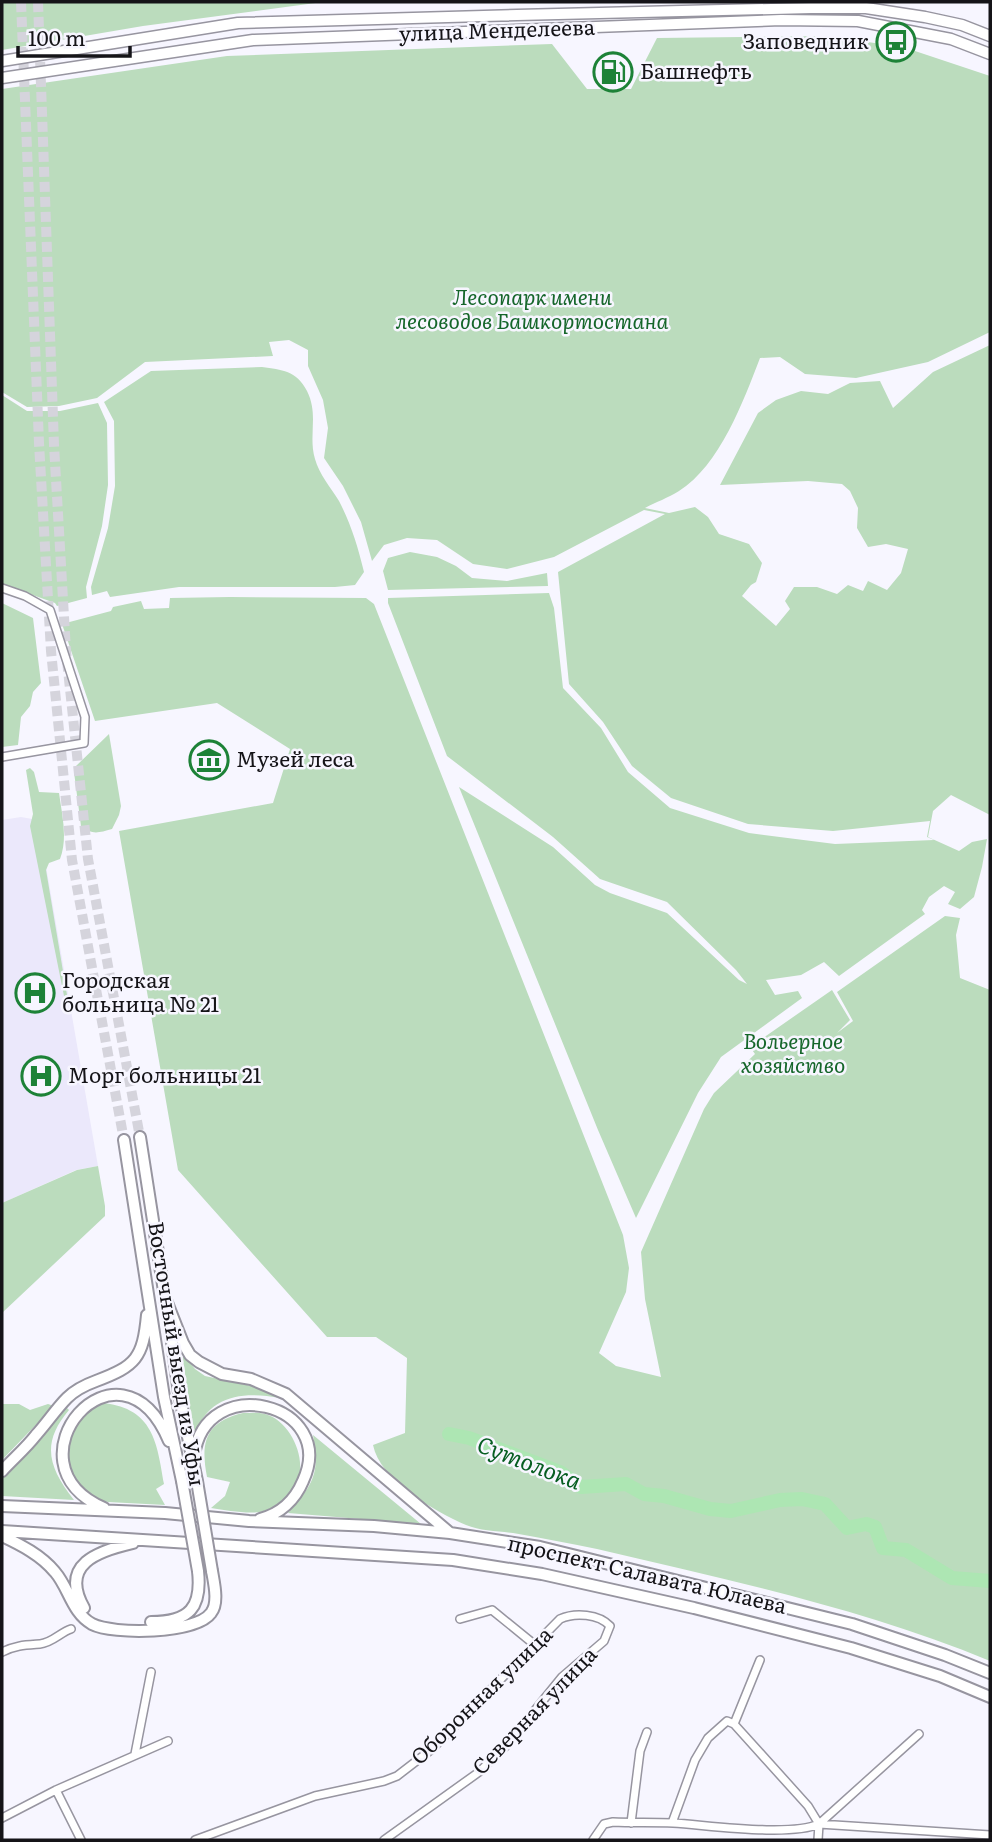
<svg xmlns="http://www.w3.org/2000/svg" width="992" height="1842" font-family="Literata,serif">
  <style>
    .built { fill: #ebe8fb }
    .green { fill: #bbdcbd }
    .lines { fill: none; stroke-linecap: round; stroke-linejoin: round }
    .river { stroke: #ade6b3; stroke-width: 14 }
    .primary-tunnel { stroke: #d5d4dc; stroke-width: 10; stroke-dasharray: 10 5; stroke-linecap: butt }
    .minor-casing { stroke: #9795a0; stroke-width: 10 }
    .secondary-casing { stroke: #9795a0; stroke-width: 13 }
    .primary-casing { stroke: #9795a0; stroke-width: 14 }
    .minor { stroke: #fff; stroke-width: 7 }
    .secondary { stroke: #fff; stroke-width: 10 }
    .primary { stroke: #fff; stroke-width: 10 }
    .primary-bridge-casing { stroke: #9795a0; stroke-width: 14; stroke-linecap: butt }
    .primary-bridge { stroke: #fff; stroke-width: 10 }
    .labels { text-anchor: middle; stroke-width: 5; stroke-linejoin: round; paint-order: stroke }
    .street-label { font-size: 21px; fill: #151418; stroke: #f7f6ff }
    .poi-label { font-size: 21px; fill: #151418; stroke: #f7f6ff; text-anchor: start }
    .park-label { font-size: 21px; font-style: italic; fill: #15662a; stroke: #f7f6ff }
    .water-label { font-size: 23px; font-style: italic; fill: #075e22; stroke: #f7f6ff }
  </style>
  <rect width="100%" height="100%" fill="#f7f6ff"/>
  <path class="built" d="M 21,817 L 38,820 L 98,1166 L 76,1170 L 2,1203 L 2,820 Z"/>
  <path class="green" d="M 2,2 L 323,2 L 143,26 L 2,50 Z
    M 830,36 L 906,48 L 990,76 L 990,332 L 928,362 L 856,378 L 805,374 L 780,357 L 760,358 C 743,402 720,465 679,491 C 668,498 656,502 645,508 L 669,513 L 695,507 L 708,517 L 719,534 L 749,544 L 762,563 L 756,582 L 751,585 L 742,596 L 776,626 L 790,609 L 785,601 L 794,587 L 817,587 L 837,594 L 848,585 L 863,591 L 868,581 L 887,590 L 901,573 L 908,549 L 886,544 L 868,547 L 857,528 L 858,508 L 850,491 L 842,484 L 808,481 L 720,485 L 758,413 L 776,400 L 801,391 L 828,394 L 850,383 L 880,381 L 893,408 L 933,372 L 990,345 L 990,815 L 951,795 L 933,811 L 928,837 L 959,851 L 972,842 L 987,839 L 982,867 L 974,897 L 960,909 L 948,904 L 955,892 L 944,886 L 929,897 L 922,910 L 925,914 L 839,976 L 824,962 L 801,975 L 766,980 L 775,995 L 798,991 L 802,998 L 721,1057 L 698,1093 L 636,1218 L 598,1130 L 459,787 L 553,847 L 595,885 L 610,893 L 667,913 L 739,980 L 747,984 L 736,970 L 667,902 L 600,879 L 553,837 L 447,756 L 388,603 L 388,598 L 549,593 L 554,608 L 563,688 L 601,728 L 628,772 L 670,808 L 749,833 L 835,844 L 934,840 L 927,837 L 930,821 L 833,831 L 748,824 L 671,798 L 632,766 L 603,722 L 569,684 L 558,572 L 665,514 L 644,510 L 554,557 L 507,569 L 473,564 L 437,540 L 407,538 L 384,545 L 372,561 L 361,522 L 343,486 L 324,458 L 328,428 L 323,400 L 308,366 L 308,350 L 289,340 L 269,342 L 273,356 L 145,362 L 97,398 L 59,406 L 27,407 L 2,392 L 2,89 L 227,56 L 552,44 L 587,89 L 631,89 L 657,38 Z
    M 262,367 C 282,370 296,370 307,391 C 319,415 308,435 315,459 C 319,474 331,488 339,501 C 351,524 358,547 364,572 L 355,585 L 335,587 L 179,587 L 110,597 L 107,591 L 92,595 L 91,587 L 108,528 L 115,486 L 114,421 L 104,402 L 151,371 Z
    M 2,395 L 27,411 L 60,411 L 98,403 L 107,423 L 108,485 L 102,526 L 86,587 L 87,598 L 57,606 L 55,603 L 2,584 Z
    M 410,552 L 437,557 L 456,566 L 472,578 L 507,581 L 547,573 L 548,586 L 388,590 L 383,571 L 388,558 Z
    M 230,597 L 366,598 L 374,604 L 623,1235 L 629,1268 L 626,1292 L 599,1353 L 616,1366 L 661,1377 L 645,1299 L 641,1252 L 704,1109 L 714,1093 L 755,1054 L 750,1047 L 832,990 L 850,1020 L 837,1033 L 853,1021 L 837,992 L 945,916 L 960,918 L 956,935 L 960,978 L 990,990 L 990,1661 C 864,1609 729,1580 597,1549 C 569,1543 541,1538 513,1533 C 498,1531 480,1531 466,1525 C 434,1511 380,1480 373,1445 L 405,1433 L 407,1358 L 376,1337 L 327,1337 L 178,1170 L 119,831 L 273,803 L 290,749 L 217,703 L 95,721 L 62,624 L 111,611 L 113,607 L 141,601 L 144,609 L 169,608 L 170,598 Z
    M 2,603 L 33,618 L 41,683 L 33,692 L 30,706 L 21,717 L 18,745 L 2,747 Z
    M 109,734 L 121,806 L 119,815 L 112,829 C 98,833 92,835 81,826 L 74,772 L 75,767 Z
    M 30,768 L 34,772 L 39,792 L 59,793 C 62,815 68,838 60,859 L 49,863 L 46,870 L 67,995 L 64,996 L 30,826 L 33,814 L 26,770 Z
    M 98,1166 L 105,1206 L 105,1216 L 2,1313 L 2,1203 L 77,1170 Z
    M 182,1353 L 195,1369 L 205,1376 L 256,1387 L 280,1398 C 243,1391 208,1395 194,1436 Z
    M 104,1403 C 153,1409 157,1442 164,1484 L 156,1489 L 165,1505 L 108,1502 L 93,1498 L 66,1472 L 63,1440 L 89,1409 Z
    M 2,1404 L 19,1404 L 30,1410 L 48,1404 L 54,1406 L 2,1460 Z
    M 66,1407 L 69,1410 C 41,1443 48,1467 74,1500 L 2,1496 L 2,1479 Z
    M 243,1413 C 250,1413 258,1412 265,1414 C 288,1420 305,1453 299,1476 C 295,1492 276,1509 260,1512 C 245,1514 226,1510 211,1508 L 225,1496 L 230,1482 L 207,1477 C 200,1441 206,1422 243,1413 Z
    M 313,1435 L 421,1524 L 288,1513 C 314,1484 320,1473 313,1435 Z"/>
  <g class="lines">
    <path class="river" d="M 449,1434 L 469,1438 L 560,1472 L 581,1487 L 626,1484 L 644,1494 L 664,1496 L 710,1509 L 731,1511 L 780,1500 L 802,1499 L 825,1504 L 847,1528 L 866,1524 L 875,1527 L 883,1548 L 906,1550 L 952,1578 L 990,1581"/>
    <path class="primary-tunnel" d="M 21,2 L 39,443 L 51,651 L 72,860 L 124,1140
      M 38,2 L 54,445 L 66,651 L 88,859 L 140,1137"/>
    <g class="minor-casing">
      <path id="minor" d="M 2,588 L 25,596 L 50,610 L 85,717 L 84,743 L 2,757
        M 460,1619 L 492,1610 L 535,1645
        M 2,1652 C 16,1645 26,1645 40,1644 C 52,1643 61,1632 71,1629
        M 760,1660 L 734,1724 L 808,1806 L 819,1824 L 818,1840
        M 135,1754 L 151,1672
        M 56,1790 L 81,1840
        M 2,1818 L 56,1790 L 168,1741
        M 631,1823 L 640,1751 L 647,1732
        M 672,1823 L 695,1760 L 708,1738 L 727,1721 L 734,1724
        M 819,1824 L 919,1734
        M 195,1840 L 315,1796 L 384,1781 L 397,1776 L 432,1749 L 560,1619 C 575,1612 599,1614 610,1626 L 604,1641 L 562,1677 L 506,1746 L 479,1772 L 384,1840
        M 593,1840 L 604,1824 L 613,1822 C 633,1823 653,1822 673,1823 C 708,1825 789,1837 819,1824 L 990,1835"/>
    </g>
    <g class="secondary-casing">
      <path id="secondary" d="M 2,61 L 238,23 L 517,15 L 811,8 L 866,8 L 925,17 L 962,25 L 990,36
        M 2,78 L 253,40 L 781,20 L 858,21 L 951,39 L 990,54"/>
    </g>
    <g class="primary-casing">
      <path id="primary" d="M 140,1137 L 166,1304
        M 124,1140 L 164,1397 L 182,1481
        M 166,1300 L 183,1343 L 190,1355 L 199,1362 L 222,1374 L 251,1379 L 286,1394 L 450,1533
        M 169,1320 L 179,1393 L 197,1481
        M 194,1456 C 205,1370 339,1403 303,1481 C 295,1500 280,1514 260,1519
        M 2,1471 C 13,1459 26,1448 36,1435 C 47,1423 56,1409 67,1398 C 75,1390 85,1385 96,1381 C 136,1366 143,1358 147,1315
        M 2,1506 L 165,1513 L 249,1521 L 374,1526 L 450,1533 L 540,1547 L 852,1624 L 945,1655 L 990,1673
        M 104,1508 C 0,1463 119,1323 169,1441
        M 2,1531 L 453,1560 L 542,1574 L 694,1608 L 851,1648 L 940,1676 L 990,1697
        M 2,1536 C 21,1545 41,1555 55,1572 C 69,1588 72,1613 92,1624 C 113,1635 196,1634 211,1613 C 219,1603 214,1583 212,1571
        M 84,1608 C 59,1564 98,1551 133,1543
        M 151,1622 C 190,1622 202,1607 198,1571"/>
    </g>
    <use href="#minor" class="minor"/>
    <use href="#secondary" class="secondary"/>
    <use href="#primary" class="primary"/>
    <g class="primary-bridge-casing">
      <path id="primary-bridge" d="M 182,1481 L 198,1571
        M 197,1481 L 212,1571"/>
    </g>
    <use href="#primary-bridge" class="primary-bridge"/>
  </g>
  <defs>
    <g id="bus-ring" transform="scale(2.0125)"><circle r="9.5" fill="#f7f6ff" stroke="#1d8237" stroke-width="1.5"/><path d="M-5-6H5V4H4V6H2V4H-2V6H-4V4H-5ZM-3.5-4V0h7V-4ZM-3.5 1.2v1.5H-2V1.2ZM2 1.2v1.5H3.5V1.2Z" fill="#1d8237"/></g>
    <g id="fuel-ring" transform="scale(2.0125)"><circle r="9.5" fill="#f7f6ff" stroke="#1d8237" stroke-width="1.5"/><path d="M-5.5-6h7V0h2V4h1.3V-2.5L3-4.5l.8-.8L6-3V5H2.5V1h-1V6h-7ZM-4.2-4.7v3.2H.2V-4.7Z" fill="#1d8237"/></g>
    <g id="museum-ring" transform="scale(2.0125)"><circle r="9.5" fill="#f7f6ff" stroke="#1d8237" stroke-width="1.5"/><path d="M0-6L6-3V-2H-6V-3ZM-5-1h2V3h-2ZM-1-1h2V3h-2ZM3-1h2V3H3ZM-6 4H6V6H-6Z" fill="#1d8237"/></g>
    <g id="hospital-ring" transform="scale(2.0125)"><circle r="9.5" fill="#f7f6ff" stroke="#1d8237" stroke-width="1.5"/><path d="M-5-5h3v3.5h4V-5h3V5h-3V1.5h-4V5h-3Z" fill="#1d8237"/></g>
  </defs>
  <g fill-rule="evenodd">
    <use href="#bus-ring" x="896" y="42"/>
    <use href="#fuel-ring" x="613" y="72"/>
    <use href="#museum-ring" x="209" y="760"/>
    <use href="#hospital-ring" x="35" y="993"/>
    <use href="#hospital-ring" x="41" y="1076"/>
  </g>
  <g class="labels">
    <g class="street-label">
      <text transform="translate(497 31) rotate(-2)" y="7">улица Менделеева</text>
      <text transform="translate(176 1354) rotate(81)" y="7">Восточный выезд из Уфы</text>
      <text transform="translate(647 1575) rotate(13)" y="7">проспект Салавата Юлаева</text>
      <text transform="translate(482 1696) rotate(-44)" y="7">Оборонная улица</text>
      <text transform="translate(535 1711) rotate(-46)" y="7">Северная улица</text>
    </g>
    <g class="poi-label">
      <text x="869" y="49" text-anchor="end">Заповедник</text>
      <text x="640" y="79">Башнефть</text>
      <text x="236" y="767">Музей леса</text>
      <text x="62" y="988">Городская<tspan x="62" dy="24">больница № 21</tspan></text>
      <text x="68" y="1083">Морг больницы 21</text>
    </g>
    <g class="park-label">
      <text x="532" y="305">Лесопарк имени<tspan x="532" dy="24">лесоводов Башкортостана</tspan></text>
      <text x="793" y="1049">Вольерное<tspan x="793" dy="24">хозяйство</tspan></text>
    </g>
    <g class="water-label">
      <text transform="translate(529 1463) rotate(21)" y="8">Сутолока</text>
    </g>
  </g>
  <rect width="992" height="1842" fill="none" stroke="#151418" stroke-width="7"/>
  <path d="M18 46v10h112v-10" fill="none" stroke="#151418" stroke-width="3.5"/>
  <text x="28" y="46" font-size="21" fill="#151418" stroke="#f7f6ff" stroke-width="5" paint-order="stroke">100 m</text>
</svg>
